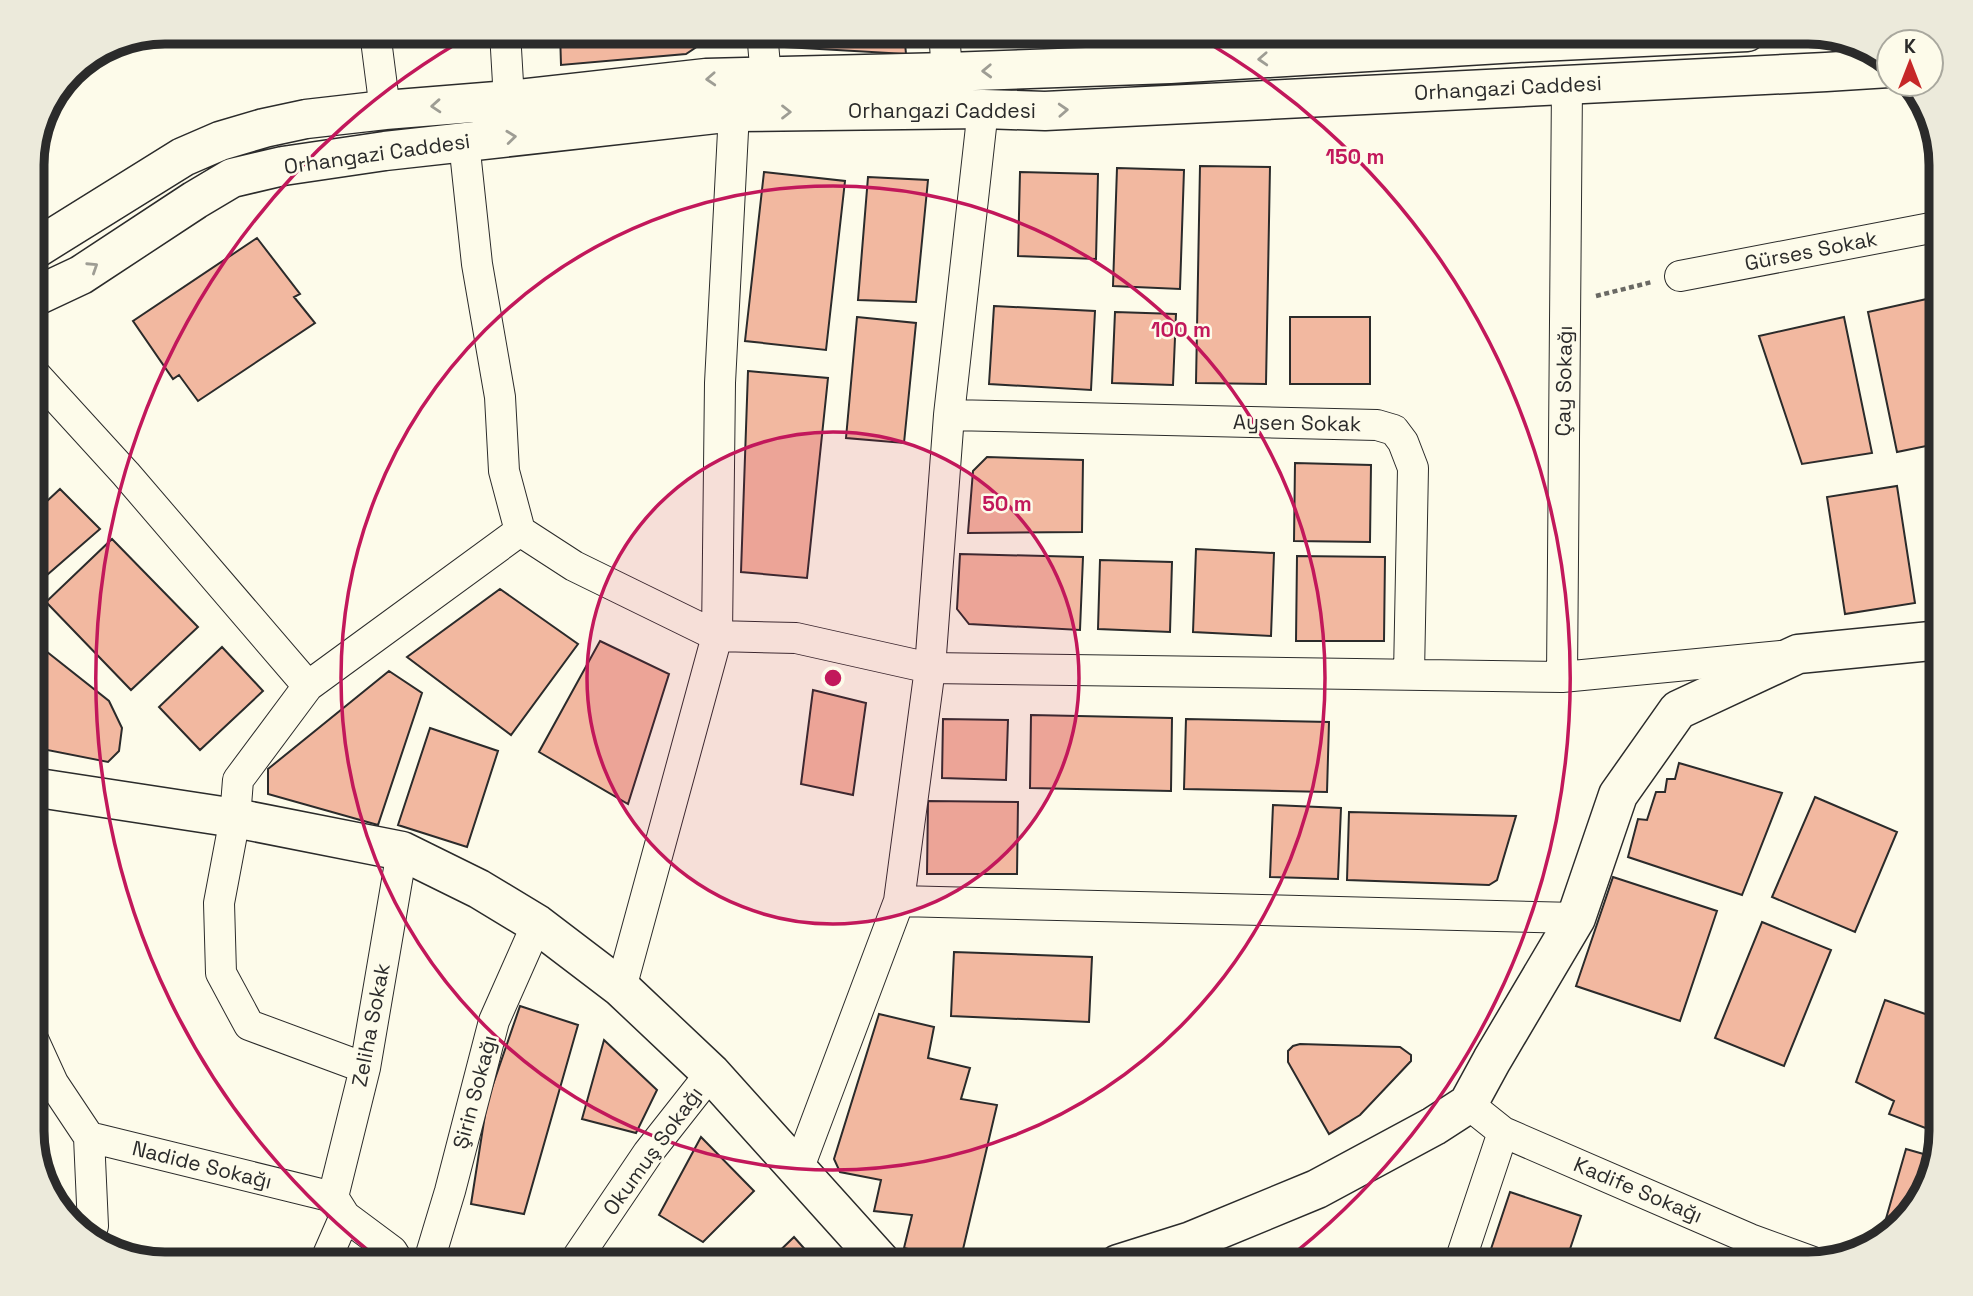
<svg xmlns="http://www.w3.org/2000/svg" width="1973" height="1296" font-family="'Space Grotesk',sans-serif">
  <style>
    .building { fill: #f2b8a0; stroke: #2b2b2b; stroke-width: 2 }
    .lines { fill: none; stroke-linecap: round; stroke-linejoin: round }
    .street-casing { stroke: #2b2b2b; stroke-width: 32 }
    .secondary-casing { stroke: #2b2b2b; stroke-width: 41 }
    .path { stroke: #6a6964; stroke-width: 4.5; stroke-dasharray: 5 3.5; stroke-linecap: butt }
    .street { stroke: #fdfbea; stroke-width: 30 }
    .secondary { stroke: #fdfbea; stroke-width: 38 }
    .oneway { stroke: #9e9d94 }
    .ring { fill: none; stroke: #c2185b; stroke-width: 3.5 }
    .labels { text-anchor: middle; stroke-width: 5; stroke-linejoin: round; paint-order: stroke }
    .street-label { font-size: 21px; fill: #2b2b2b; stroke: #fdfbea }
    .rim { fill: none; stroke: #2b2b2b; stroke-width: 9 }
    .centre { fill: #c2185b; stroke: #fdfbea; stroke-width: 3.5 }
    .ring-label { font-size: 21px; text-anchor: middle; font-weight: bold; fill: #c2185b; stroke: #fdfbea; stroke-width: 5; stroke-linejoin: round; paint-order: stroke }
  </style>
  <rect width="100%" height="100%" fill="#fdfbea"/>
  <path class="building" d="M 560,32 L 700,32 L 701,44 L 686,54 L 561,65 Z
    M 783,32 L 904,32 L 906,54 L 785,47 Z
    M 1200,166 L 1270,167 L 1266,384 L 1196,383 Z
    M 1117,168 L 1184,170 L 1180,289 L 1113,286 Z
    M 764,172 L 845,181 L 826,350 L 745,341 Z
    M 1020,172 L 1098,174 L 1096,259 L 1018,256 Z
    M 868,177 L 928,180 L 916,302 L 858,300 Z
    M 257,238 L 300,294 L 294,297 L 315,323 L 198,401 L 179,375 L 173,379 L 133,321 Z
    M 1940,296 L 1941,443 L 1897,452 L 1868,312 Z
    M 994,306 L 1095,311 L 1091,390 L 989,384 Z
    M 1115,312 L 1176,314 L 1173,385 L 1112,383 Z
    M 857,317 L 916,323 L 904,443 L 846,438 Z
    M 1290,317 L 1370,317 L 1370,384 L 1290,384 Z
    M 1844,317 L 1872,453 L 1802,464 L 1759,336 Z
    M 748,371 L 828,378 L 807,578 L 741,572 Z
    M 987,457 L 1083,460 L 1082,532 L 968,533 L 973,471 Z
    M 1295,463 L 1371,465 L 1370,542 L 1294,541 Z
    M 1897,486 L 1915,603 L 1845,614 L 1827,497 Z
    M 60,489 L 100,529 L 32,588 L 32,515 Z
    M 112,539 L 198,627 L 131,690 L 46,602 Z
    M 1196,549 L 1274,553 L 1271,636 L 1193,632 Z
    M 960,554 L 1083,557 L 1080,630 L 969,624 L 957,609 Z
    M 1297,556 L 1385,557 L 1384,641 L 1296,641 Z
    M 1100,560 L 1172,562 L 1170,632 L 1098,629 Z
    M 500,589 L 578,644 L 511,735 L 407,657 Z
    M 32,640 L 109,701 L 122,728 L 119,751 L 108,762 L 32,747 Z
    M 600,641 L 669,674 L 628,804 L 539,752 Z
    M 222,647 L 263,691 L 200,750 L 159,707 Z
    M 389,671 L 422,693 L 378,825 L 268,794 L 268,769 Z
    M 813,690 L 866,703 L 853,795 L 801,784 Z
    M 1031,715 L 1172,718 L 1171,791 L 1030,788 Z
    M 943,719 L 1008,720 L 1006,780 L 942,778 Z
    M 1186,719 L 1329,722 L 1327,792 L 1184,789 Z
    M 430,728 L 498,751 L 467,847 L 398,825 Z
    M 1679,763 L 1782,793 L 1742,895 L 1628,857 L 1638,819 L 1647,820 L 1656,792 L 1665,792 L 1667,779 L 1675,779 Z
    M 1815,797 L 1897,832 L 1855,932 L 1772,897 Z
    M 928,801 L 1018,802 L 1017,874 L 927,874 Z
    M 1273,805 L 1341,808 L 1338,879 L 1270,877 Z
    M 1349,812 L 1516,816 L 1497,880 L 1489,885 L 1347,880 Z
    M 1613,877 L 1717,911 L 1680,1021 L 1576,986 Z
    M 1762,922 L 1831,950 L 1784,1066 L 1715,1038 Z
    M 954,952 L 1092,957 L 1089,1022 L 951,1016 Z
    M 1885,1000 L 1931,1016 L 1937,1002 L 1941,1004 L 1941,1134 L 1889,1114 L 1894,1101 L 1856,1082 Z
    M 520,1006 L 578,1025 L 524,1214 L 471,1204 L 487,1102 Z
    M 879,1014 L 934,1027 L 928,1058 L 970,1068 L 961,1099 L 997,1105 L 960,1262 L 904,1248 L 912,1215 L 874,1211 L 881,1180 L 840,1172 L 834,1159 Z
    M 604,1040 L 657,1090 L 636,1133 L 582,1119 Z
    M 1300,1044 L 1400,1047 L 1411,1055 L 1411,1061 L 1360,1115 L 1329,1134 L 1288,1062 L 1288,1051 L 1293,1046 Z
    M 701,1137 L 754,1191 L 703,1242 L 659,1215 Z
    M 1906,1149 L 1934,1157 L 1919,1206 L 1879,1243 Z
    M 1510,1192 L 1581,1216 L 1565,1264 L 1486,1264 Z
    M 794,1237 L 818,1264 L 766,1264 Z"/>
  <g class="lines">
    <g class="street-casing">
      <path id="street" d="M 375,32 L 385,110
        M 505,32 L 509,100
        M 762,32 L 766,77
        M 944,32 L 947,72
        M 464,142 L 477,264 L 500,397 L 504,471 L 520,531 L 574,566 L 717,636 L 796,638 L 930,668 L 1562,677 L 1781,656
        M 1680,276 L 1941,226
        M 32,371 L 126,474 L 308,686
        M 949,415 L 1377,425 L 1394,430 L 1403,442 L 1413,468 L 1409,674
        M 1562,677 L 1567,85
        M 899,901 L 1576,918
        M 621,988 L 717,636 L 720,383 L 734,112
        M 32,1037 L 53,1083 L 89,1137 L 333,1197 L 345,1216 L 392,1251 L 400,1264
        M 365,1068 L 249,1025 L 221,973 L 219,903 L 235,818 L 238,780 L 308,686 L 520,531
        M 1468,1104 L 1503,1132 L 1750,1239 L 1816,1263
        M 798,1170 L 899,901 L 930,668 L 949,415 L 983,109
        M 333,1197 L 365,1068 L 402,851
        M 89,1240 L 93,1226 L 89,1137
        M 324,1264 L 345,1216
        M 428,1264 L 450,1191 L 494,1021 L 537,924
        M 573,1264 L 648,1153 L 711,1073
        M 1459,1264 L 1503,1132"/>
    </g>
    <g class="secondary-casing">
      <path id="secondary" d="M 32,251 L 183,157 L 220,141 L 264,128 L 306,119 L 385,110 L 509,100 L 706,78 L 947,72 L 1170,64 L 1517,43 L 1747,32
        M 32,298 L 81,275 L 195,200 L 232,178 L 283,166 L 385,151 L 734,112 L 983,109 L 1045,111 L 1826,72 L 1889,68
        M 32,787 L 235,818 L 402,851 L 479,889 L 537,924 L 621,988 L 711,1073 L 883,1264
        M 1118,1264 L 1191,1241 L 1317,1189 L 1434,1126 L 1468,1104 L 1492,1060 L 1576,918 L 1618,795 L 1678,710 L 1798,654 L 1941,640"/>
    </g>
    <path class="path" d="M 1596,296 L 1652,282"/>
    <use href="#street" class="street"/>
    <use href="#secondary" class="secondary"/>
  </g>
  <defs><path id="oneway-chevron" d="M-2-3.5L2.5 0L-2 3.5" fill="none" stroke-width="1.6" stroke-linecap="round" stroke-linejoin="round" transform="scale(1.75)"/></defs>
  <g class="oneway">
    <use href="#oneway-chevron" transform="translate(1263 59) rotate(177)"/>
    <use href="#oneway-chevron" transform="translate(987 71) rotate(178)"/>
    <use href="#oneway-chevron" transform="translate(711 79) rotate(177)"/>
    <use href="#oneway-chevron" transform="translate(436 106) rotate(176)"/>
    <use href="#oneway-chevron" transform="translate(1063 110) rotate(-3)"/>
    <use href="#oneway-chevron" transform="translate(786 112)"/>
    <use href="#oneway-chevron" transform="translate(511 137) rotate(-6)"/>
    <use href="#oneway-chevron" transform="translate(93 267) rotate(-33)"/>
  </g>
  <circle cx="833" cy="678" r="246" fill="#c2185b" fill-opacity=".12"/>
  <g class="ring">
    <circle cx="833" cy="678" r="246"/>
    <circle cx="833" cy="678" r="492"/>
    <path d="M384 1263A738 738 0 0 1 475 33M1191 33A738 738 0 0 1 1282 1263"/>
  </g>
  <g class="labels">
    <g class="street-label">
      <text transform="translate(1508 88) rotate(-3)" y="7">Orhangazi Caddesi</text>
      <text x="942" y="118">Orhangazi Caddesi</text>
      <text transform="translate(377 154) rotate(-8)" y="7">Orhangazi Caddesi</text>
      <text transform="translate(1811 251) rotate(-11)" y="7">Gürses Sokak</text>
      <text transform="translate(1564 381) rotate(-89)" y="7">Çay Sokağı</text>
      <text transform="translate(1297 423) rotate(1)" y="7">Aysen Sokak</text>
      <text transform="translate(371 1025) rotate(-79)" y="7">Zeliha Sokak</text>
      <text transform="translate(475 1092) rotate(-75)" y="7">Şirin Sokağı</text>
      <text transform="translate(653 1151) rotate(-54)" y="7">Okumuş Sokağı</text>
      <text transform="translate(202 1165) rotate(14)" y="7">Nadide Sokağı</text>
      <text transform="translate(1638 1190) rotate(23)" y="7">Kadife Sokağı</text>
    </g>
  </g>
  <path d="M0 0H1973V1296H0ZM165 44H1808A121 121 0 0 1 1929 165V1131A121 121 0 0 1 1808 1252H165A121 121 0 0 1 44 1131V165A121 121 0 0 1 165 44Z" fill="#eceadb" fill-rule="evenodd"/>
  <path class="rim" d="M165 44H1808A121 121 0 0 1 1929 165V1131A121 121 0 0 1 1808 1252H165A121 121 0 0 1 44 1131V165A121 121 0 0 1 165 44Z"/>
  <circle cx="833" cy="678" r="10" class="centre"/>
  <g class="ring-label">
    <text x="1355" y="164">150 m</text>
    <text x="1181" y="337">100 m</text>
    <text x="1007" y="511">50 m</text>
  </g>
  <g transform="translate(1910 63)"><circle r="33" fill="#fdfbea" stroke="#a9a89e" stroke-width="2"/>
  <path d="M0-5L12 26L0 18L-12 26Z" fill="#c62828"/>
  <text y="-10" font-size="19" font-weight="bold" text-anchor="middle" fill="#2b2b2b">K</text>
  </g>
</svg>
